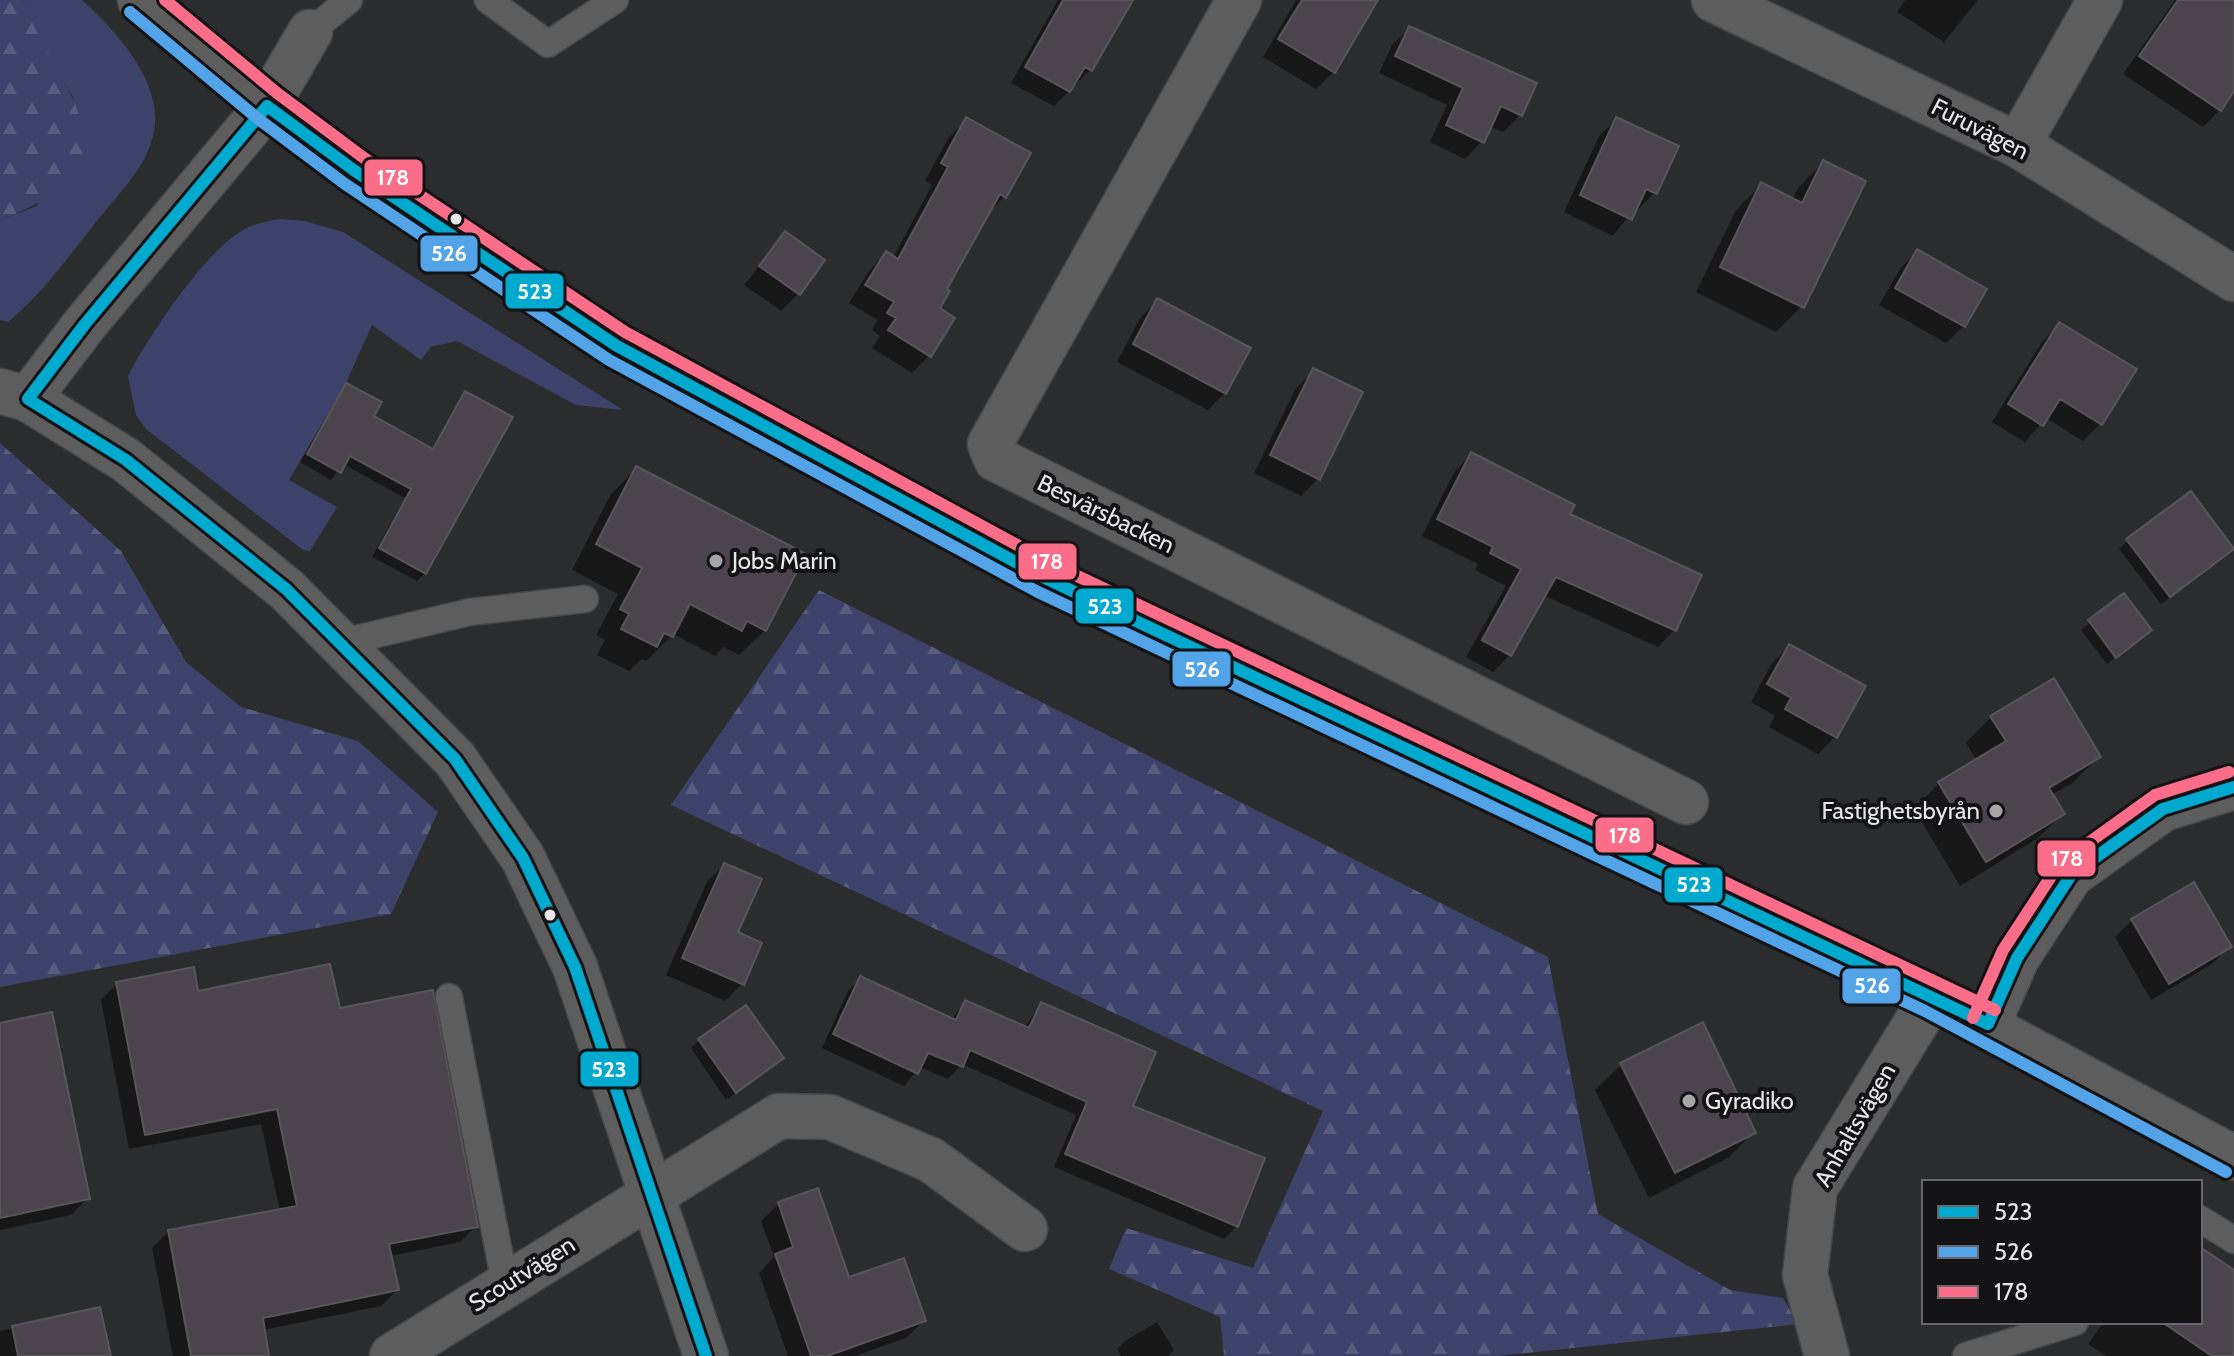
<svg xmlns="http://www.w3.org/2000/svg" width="2234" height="1356" font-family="Cabin,sans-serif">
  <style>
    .grass { fill: #3c4269 }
    .forest { fill: url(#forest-firs) }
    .shadow { fill: #0007 }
    .building { fill: #4b444d; stroke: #565657; stroke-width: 2 }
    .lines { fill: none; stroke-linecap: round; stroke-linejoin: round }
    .service-casing { stroke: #464748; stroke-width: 29 }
    .minor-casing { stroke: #464748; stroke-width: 47 }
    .tertiary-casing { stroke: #464748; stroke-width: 47 }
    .service { stroke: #5d5d5e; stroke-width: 26 }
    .minor { stroke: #5d5d5e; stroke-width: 44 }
    .tertiary { stroke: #5d5d5e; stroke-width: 44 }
    .bus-1-casing { stroke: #131315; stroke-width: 18 }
    .bus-2-casing { stroke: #131315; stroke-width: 18 }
    .bus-3-casing { stroke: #131315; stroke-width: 18 }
    .bus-1 { stroke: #00a9ce; stroke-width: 12 }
    .bus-2 { stroke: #53a3e8; stroke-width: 12 }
    .bus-3 { stroke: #fb6d88; stroke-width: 12 }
    .bus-dot { fill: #e8e8ea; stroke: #131315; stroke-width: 3 }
    .poi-dot { fill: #a6a6a8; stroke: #131315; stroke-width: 3 }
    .labels { text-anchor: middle; stroke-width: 8; stroke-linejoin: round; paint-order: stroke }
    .street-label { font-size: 24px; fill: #e8e8ea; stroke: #131315 }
    .poi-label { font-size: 24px; fill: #e8e8ea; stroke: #131315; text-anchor: start }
    .line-badge { stroke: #131315; stroke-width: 3 }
    .badge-label { font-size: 22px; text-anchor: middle; font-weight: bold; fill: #fff }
  </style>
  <defs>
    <pattern id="forest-firs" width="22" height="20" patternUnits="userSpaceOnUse" patternTransform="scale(2)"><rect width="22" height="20" fill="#3c4269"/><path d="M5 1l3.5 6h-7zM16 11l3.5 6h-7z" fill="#585d7f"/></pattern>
  </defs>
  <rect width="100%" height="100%" fill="#2b2c2d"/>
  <path class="grass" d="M 22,0 L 82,0 C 119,34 172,90 150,146 C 138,177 112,201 93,226 C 66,260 42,294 8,322 L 0,320 L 0,220 L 37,206 L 73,97 L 38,39 Z
    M 281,219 L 305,221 L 343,232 L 623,410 L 576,405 L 457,341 L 431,347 L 421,360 L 372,325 L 346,383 L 289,480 L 337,507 L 310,551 L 303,550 L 146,429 L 136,415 L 128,376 C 148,337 206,249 245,229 C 256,223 268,221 281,219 Z"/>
  <path class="forest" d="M 0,0 L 22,0 C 63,100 150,163 0,220 Z
    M 0,443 L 121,551 L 186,662 L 241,707 L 358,741 L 438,812 L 391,914 L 0,987 Z
    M 819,590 L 1548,957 L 1598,1214 L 1730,1290 L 1783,1298 L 1798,1324 L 1499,1356 L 1224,1356 L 1220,1317 L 1109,1269 L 1126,1228 L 1253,1268 L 1323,1111 L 671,805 Z"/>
  <path class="shadow" d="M 1058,0 L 1131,0 L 1090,70 L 1054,106 L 1011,83 Z
    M 1296,0 L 1376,0 L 1334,72 L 1316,89 L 1263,57 Z
    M 1905,0 L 1978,0 L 1944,42 L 1897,12 Z
    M 2175,0 L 2234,0 L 2234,87 L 2220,110 L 2203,127 L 2123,74 Z
    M 1410,28 L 1520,115 L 1503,132 L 1489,126 L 1482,141 L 1465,159 L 1430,142 L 1447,105 L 1379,73 L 1392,45 Z
    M 1617,119 L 1655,192 L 1638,210 L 1635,208 L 1613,236 L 1564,212 L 1599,136 Z
    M 967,120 L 1028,154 L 1004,197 L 987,214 L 944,290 L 929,356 L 912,373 L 872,348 L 880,336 L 872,330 L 878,320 L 849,303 L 869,271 L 886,254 L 893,258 L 932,185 L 925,181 L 949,137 Z
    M 1823,163 L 1802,306 L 1776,332 L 1696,292 L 1736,210 L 1761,185 L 1792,200 L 1798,188 Z
    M 785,234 L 798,294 L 781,311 L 744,285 Z
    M 1917,251 L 1964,326 L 1946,343 L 1879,305 L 1900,269 Z
    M 1158,301 L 1225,393 L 1208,410 L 1117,362 L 1140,318 Z
    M 2059,324 L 2100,424 L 2083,441 L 2046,418 L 2025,442 L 1992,422 L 2042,342 Z
    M 1314,371 L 1318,479 L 1301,496 L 1254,473 L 1296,388 Z
    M 347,385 L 371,417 L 431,450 L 465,393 L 425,573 L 417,581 L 372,557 L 405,498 L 343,464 L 331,480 L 300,462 Z
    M 1471,455 L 1567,515 L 1674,630 L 1658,647 L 1543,595 L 1510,655 L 1493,672 L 1466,657 L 1506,586 L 1475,570 L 1478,564 L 1422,536 L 1455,471 Z
    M 637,468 L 765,630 L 739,655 L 723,647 L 715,656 L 673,634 L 646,661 L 642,659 L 629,671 L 597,655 L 605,640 L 596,635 L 618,594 L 572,570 L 611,494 Z
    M 2127,541 L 2223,557 L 2161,604 L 2119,549 Z
    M 2123,596 L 2141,638 L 2107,664 L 2081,630 Z
    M 1789,646 L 1835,737 L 1818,754 L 1769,727 L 1775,716 L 1751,702 L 1772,663 Z
    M 1991,717 L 2098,757 L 2073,783 L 2051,795 L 2062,814 L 2037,839 L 1960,886 L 1914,809 L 1939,783 L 1977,761 L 1966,743 Z
    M 724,865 L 742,984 L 725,1001 L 666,975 L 707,882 Z
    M 2132,920 L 2229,947 L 2212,964 L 2151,1000 L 2115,937 Z
    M 861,978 L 951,1020 L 966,1002 L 1024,1028 L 1041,1004 L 1237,1226 L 1224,1239 L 1054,1167 L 1076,1115 L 962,1064 L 948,1079 L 920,1067 L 904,1086 L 822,1048 L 848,991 Z
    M 117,984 L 338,1011 L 476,1226 L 460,1242 L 390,1256 L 397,1290 L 381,1306 L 263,1330 L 267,1356 L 173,1356 L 152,1248 L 168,1232 L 280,1211 L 261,1124 L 129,1149 L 101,1000 Z
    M 0,1025 L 88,1198 L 71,1215 L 0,1230 Z
    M 699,1040 L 782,1058 L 726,1100 L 691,1048 Z
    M 1621,1065 L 1753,1133 L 1728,1158 L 1649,1198 L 1595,1090 Z
    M 779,1204 L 847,1279 L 924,1321 L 906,1338 L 855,1356 L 788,1356 L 759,1273 L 774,1257 L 761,1221 Z
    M 2200,1249 L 2234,1272 L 2234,1356 L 2106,1356 L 2088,1344 L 2104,1322 L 2200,1322 Z
    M 98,1309 L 109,1356 L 0,1356 L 0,1331 Z
    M 1157,1322 L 1174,1350 L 1168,1356 L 1121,1356 L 1117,1349 L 1125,1341 Z"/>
  <path class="building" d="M 1063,0 L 1133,0 L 1092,71 L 1085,67 L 1070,92 L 1025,67 Z
    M 1302,0 L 1378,0 L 1335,73 L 1278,39 Z
    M 2178,0 L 2234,0 L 2234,91 L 2221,111 L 2139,56 Z
    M 1409,26 L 1537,83 L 1522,116 L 1501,106 L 1484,143 L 1446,125 L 1463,88 L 1395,56 Z
    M 966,117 L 1031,153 L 1006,198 L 1000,194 L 947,289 L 950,291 L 940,308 L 955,318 L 931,357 L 888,330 L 896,318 L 887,313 L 894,302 L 865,285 L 886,251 L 898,259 L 948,167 L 941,163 Z
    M 1616,117 L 1679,146 L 1657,194 L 1646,189 L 1632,220 L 1580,195 Z
    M 1823,160 L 1866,181 L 1804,308 L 1720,267 L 1761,182 L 1802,203 Z
    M 785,231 L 825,260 L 800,295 L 759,266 Z
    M 1917,249 L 1987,289 L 1965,327 L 1895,288 Z
    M 1157,298 L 1251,348 L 1226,394 L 1133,344 Z
    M 2059,322 L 2137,369 L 2102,425 L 2060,399 L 2043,426 L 2008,404 Z
    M 1313,368 L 1363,392 L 1320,480 L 1270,455 Z
    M 346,383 L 382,402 L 374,416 L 433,449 L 465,391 L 513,417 L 426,574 L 379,548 L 411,489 L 350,456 L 341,473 L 307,454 Z
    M 1471,452 L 1575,505 L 1570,514 L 1702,575 L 1676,631 L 1556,577 L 1511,656 L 1482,640 L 1521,569 L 1490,553 L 1493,547 L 1437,519 Z
    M 636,466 L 806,554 L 766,631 L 747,621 L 742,631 L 690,604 L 673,637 L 664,633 L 657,647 L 621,629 L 629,614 L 620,609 L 642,568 L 596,544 Z
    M 2191,491 L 2234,549 L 2170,597 L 2126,539 Z
    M 2124,593 L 2152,630 L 2116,658 L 2088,620 Z
    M 1789,644 L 1866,686 L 1837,738 L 1785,709 L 1791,698 L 1767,684 Z
    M 2054,678 L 2101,757 L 2049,788 L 2065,814 L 1986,862 L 1938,782 L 2006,741 L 1990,716 Z
    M 724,863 L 762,879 L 738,932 L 762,943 L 744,985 L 682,958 Z
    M 2194,882 L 2232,947 L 2169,984 L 2131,919 Z
    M 330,964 L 340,1008 L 433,990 L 478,1227 L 389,1244 L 399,1290 L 263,1318 L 269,1356 L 191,1356 L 168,1230 L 297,1206 L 277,1109 L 145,1135 L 116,982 L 194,967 L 198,991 Z
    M 860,976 L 956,1020 L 965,1000 L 1029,1028 L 1041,1002 L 1156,1052 L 1133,1106 L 1265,1158 L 1238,1227 L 1065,1154 L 1087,1102 L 970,1050 L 963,1067 L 928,1053 L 918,1074 L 833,1034 Z
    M 746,1005 L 784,1058 L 736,1093 L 698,1039 Z
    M 52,1012 L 90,1199 L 0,1218 L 0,1023 Z
    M 1703,1022 L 1756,1133 L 1675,1173 L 1620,1063 Z
    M 818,1188 L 849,1277 L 904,1258 L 926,1321 L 827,1356 L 811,1356 L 775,1254 L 793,1247 L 778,1202 Z
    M 2200,1247 L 2234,1270 L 2234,1356 L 2212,1356 L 2162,1322 L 2200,1322 Z
    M 100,1307 L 111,1356 L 18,1356 L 12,1326 Z"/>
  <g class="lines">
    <g class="service-casing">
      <path id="service" d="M 488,0 L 548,44 L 615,0
        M 310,32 L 349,0
        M 339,643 L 470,612 L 585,599
        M 449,997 L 505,1283
        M 2200,1219 L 2234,1240
        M 1966,1356 L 2075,1322"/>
    </g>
    <g class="minor-casing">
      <path id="minor" d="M 1239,0 L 990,444 L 996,459 L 1686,802
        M 1714,0 L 2018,145 L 2234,279
        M 267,106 L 310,32
        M 2018,145 L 2100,0
        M 0,391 L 28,399
        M 392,1356 L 779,1116 L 830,1117 L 931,1160 L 1025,1229
        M 1827,1356 L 1805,1275 L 1815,1188 L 1932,997"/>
    </g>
    <g class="tertiary-casing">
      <path id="tertiary" d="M 140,0 L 267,106 L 355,171 L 617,346 L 1045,578 L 1932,997 L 2234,1158
        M 267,106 L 85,324 L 28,399 L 126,460 L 286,589 L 455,759 L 523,858 L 575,967 L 706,1356
        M 1988,1024 L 2017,958 L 2071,875 L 2163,809 L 2234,787"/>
    </g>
    <use href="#service" class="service"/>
    <use href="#minor" class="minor"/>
    <use href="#tertiary" class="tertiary"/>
    <g class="bus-1-casing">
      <path id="bus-1" d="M 267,106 L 355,171 L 617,346 L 1045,578 L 1988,1024
        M 28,399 L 126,460 L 286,589 L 455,759 L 523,858 L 575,967 L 706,1356
        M 28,399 L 85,324 L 267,106
        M 1988,1024 L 2017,958 L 2071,875 L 2163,809 L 2234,787"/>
    </g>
    <g class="bus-2-casing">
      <path id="bus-2" d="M 130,12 L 257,118 L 345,184 L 609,360 L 1038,592 L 1925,1011 L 2226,1172"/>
    </g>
    <g class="bus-3-casing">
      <path id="bus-3" d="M 165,0 L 277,93 L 364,158 L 625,332 L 1052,564 L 1995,1010
        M 1973,1018 L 2003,950 L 2059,864 L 2155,795 L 2229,772"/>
    </g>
    <use href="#bus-1" class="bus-1"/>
    <use href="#bus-2" class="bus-2"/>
    <use href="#bus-3" class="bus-3"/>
  </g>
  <g class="bus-dot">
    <circle cx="456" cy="219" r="7"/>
    <circle cx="550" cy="915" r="7"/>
  </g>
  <g class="poi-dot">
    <circle cx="716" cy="561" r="8"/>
    <circle cx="1996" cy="811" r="8"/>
    <circle cx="1689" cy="1101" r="8"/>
  </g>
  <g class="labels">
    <g class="street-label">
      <text transform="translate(1980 129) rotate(27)" y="8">Furuvägen</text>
      <text transform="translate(1106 514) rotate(26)" y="8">Besvärsbacken</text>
      <text transform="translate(1855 1125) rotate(-60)" y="8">Anhaltsvägen</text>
      <text transform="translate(522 1274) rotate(-32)" y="8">Scoutvägen</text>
    </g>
    <g class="poi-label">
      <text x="732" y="569">Jobs Marin</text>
      <text x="1980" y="819" text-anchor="end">Fastighetsbyrån</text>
      <text x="1705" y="1109">Gyradiko</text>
    </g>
  </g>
  <g class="line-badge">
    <rect x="363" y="158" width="61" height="39" rx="8" fill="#fb6d88"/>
    <rect x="419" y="234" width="60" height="39" rx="8" fill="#53a3e8"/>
    <rect x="504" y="272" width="61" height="38" rx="8" fill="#00a9ce"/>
    <rect x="1017" y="542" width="61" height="39" rx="8" fill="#fb6d88"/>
    <rect x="1074" y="587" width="61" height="38" rx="8" fill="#00a9ce"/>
    <rect x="1171" y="650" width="61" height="38" rx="8" fill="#53a3e8"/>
    <rect x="1594" y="816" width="61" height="38" rx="8" fill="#fb6d88"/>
    <rect x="2036" y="839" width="61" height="39" rx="8" fill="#fb6d88"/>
    <rect x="1663" y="866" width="61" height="38" rx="8" fill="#00a9ce"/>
    <rect x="1841" y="967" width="61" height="38" rx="8" fill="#53a3e8"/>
    <rect x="579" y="1050" width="61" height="38" rx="8" fill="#00a9ce"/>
  </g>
  <g class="badge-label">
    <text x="393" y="185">178</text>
    <text x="449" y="261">526</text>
    <text x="535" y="299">523</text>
    <text x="1047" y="569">178</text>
    <text x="1105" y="614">523</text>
    <text x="1202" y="677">526</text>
    <text x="1625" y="843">178</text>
    <text x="2067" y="866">178</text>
    <text x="1694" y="892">523</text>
    <text x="1872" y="993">526</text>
    <text x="609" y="1077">523</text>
  </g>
  <rect x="1922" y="1180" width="280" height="144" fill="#131315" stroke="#68686a" stroke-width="2"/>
  <rect x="1938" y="1206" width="40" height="12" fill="#00a9ce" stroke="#68686a" stroke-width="2"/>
  <text x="1994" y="1220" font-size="24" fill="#e8e8ea">523</text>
  <rect x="1938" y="1246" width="40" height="12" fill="#53a3e8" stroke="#68686a" stroke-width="2"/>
  <text x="1994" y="1260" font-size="24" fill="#e8e8ea">526</text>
  <rect x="1938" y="1286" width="40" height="12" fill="#fb6d88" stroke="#68686a" stroke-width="2"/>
  <text x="1994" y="1300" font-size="24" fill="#e8e8ea">178</text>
</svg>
